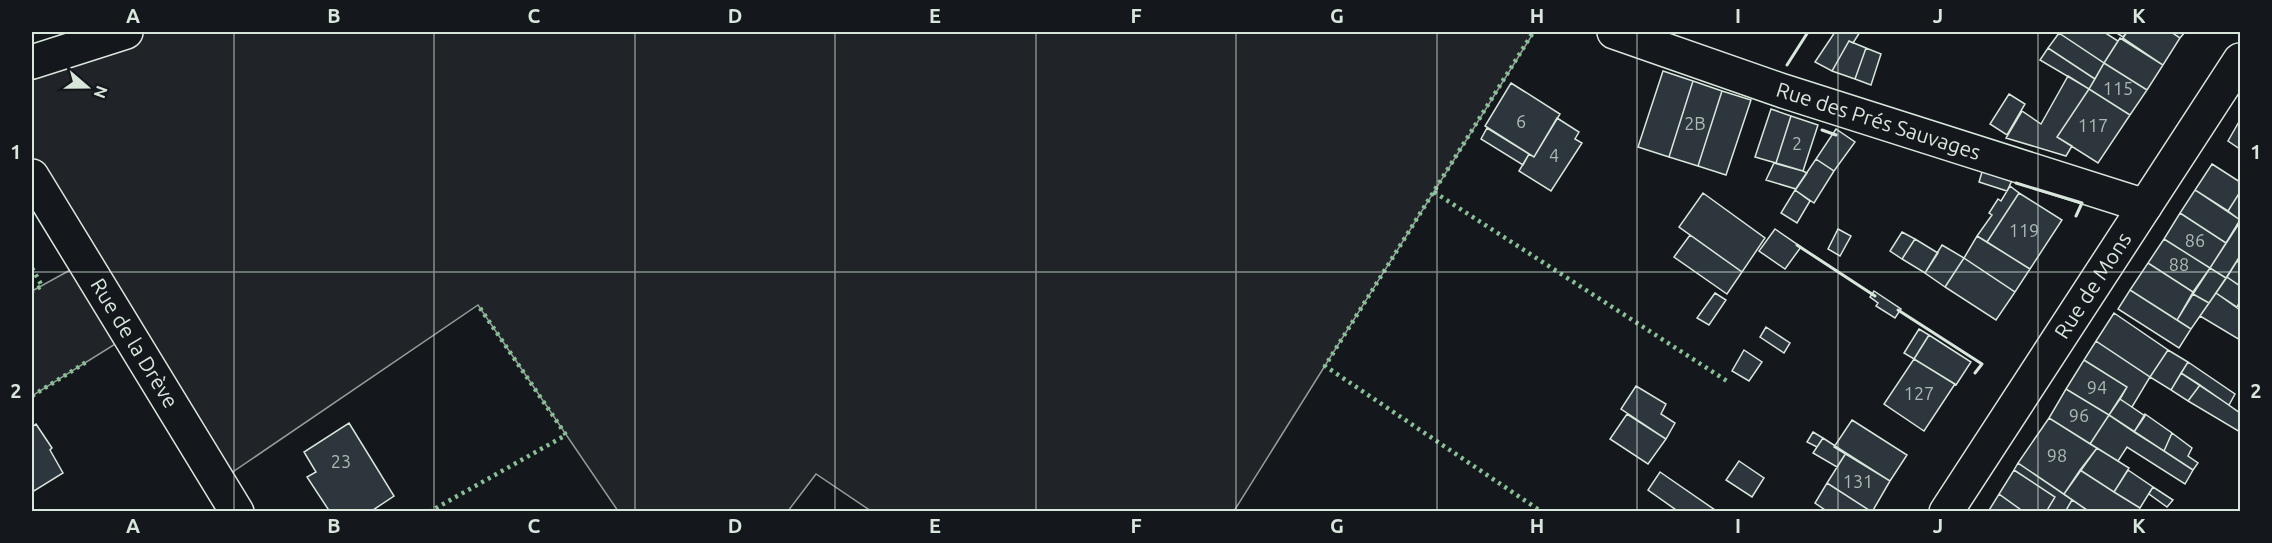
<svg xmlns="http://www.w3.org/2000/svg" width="2272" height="543" font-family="Ubuntu,sans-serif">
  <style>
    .green { fill: #202428; stroke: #939e99; stroke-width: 1.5 }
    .building { fill: #2c363c; stroke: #d8e6dc; stroke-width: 1.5 }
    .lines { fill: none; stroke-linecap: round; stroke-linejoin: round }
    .minor-casing { stroke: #d8e6dc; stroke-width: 36 }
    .primary-casing { stroke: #d8e6dc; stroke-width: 36 }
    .minor { stroke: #14181c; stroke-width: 33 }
    .primary { stroke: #14181c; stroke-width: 33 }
    .hedge { stroke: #8ac095; stroke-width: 4.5; stroke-dasharray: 3 4.5; stroke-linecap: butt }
    .wall { stroke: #d8e6dc; stroke-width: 3 }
    .grid { fill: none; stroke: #d8e6dc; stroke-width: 1.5; stroke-opacity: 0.55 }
    .labels { text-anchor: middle; stroke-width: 4.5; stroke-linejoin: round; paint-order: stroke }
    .number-label { font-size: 18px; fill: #adbab4 }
    .street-label { font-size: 21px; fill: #d8e6dc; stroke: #14181c }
    .neatline { fill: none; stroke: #d8e6dc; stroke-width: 2 }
    .grid-label { font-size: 20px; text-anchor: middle; font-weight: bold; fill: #d8e6dc }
  </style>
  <rect width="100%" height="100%" fill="#14181c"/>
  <path class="green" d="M 126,32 L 1534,32 L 1234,511 L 871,511 L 816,474 L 788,511 L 618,511 L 478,305 L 218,482 L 128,336 L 32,396 L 32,291 L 83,263 L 32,176 L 32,62 Z"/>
  <path class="building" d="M 1835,32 L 1860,32 L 1853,43 L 1849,41 L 1832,71 L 1815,62 Z
    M 2115,32 L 2127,32 L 2123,37 Z
    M 2127,32 L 2171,32 L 2180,38 L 2163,65 L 2123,38 Z
    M 2171,32 L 2185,32 L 2180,38 Z
    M 2059,33 L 2104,63 L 2095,79 L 2048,48 Z
    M 2059,33 L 2104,32 L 2118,41 L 2104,63 Z
    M 2120,38 L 2163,65 L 2147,90 L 2104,63 Z
    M 1849,41 L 1866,48 L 1855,79 L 1832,71 Z
    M 1866,48 L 1881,54 L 1871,85 L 1855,79 Z
    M 2048,48 L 2095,79 L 2089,89 L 2040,60 Z
    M 2104,63 L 2147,90 L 2130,115 L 2089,89 Z
    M 1663,71 L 1693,81 L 1669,157 L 1638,147 Z
    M 2068,76 L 2089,89 L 2057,137 L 2072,146 L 2066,156 L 2006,138 L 2022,111 L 2041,124 Z
    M 1693,81 L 1722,91 L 1698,166 L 1669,157 Z
    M 1511,83 L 1560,114 L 1534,157 L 1485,126 Z
    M 2089,89 L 2130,115 L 2098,163 L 2057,137 Z
    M 1722,91 L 1751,100 L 1726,175 L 1698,166 Z
    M 2009,94 L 2025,104 L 2007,135 L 1990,124 Z
    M 1771,109 L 1791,116 L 1776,163 L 1755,157 Z
    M 1791,116 L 1818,125 L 1803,171 L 1776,163 Z
    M 1557,118 L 1579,132 L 1575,139 L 1582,143 L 1551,191 L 1519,171 L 1529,154 L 1534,157 Z
    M 2240,120 L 2240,149 L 2228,141 Z
    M 1487,128 L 1529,154 L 1523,165 L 1481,139 Z
    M 1836,129 L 1855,142 L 1834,171 L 1816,159 Z
    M 1816,159 L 1834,171 L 1814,203 L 1795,190 Z
    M 1985,162 L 2016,172 L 2007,191 L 1979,182 Z
    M 1774,163 L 1803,171 L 1807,173 L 1796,189 L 1766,180 Z
    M 2212,164 L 2240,182 L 2240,192 L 2228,211 L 2195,190 Z
    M 2010,186 L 2019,193 L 1987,242 L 1977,236 L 1992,215 L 1989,213 L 1998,199 L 2001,201 Z
    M 1795,190 L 1810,201 L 1797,223 L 1781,213 Z
    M 2195,190 L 2240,220 L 2226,243 L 2180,213 Z
    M 2240,192 L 2240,220 L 2228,211 Z
    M 1703,193 L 1765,238 L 1742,272 L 1679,227 Z
    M 2019,193 L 2062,220 L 2030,269 L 1987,242 Z
    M 2180,213 L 2226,243 L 2210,268 L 2164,239 Z
    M 2240,222 L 2240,256 L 2226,278 L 2210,268 Z
    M 1775,229 L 1801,247 L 1785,269 L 1759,251 Z
    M 1838,229 L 1851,236 L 1840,256 L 1828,249 Z
    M 1902,232 L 1915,239 L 1902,259 L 1890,251 Z
    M 1690,235 L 1742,272 L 1727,294 L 1674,257 Z
    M 1977,236 L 2030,269 L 2015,292 L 1964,258 Z
    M 1915,239 L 1938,253 L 1925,273 L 1902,259 Z
    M 2164,239 L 2210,268 L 2193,292 L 2148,263 Z
    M 1942,245 L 1964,258 L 1945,287 L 1925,273 Z
    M 1964,258 L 2015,292 L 1996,320 L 1945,287 Z
    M 2237,261 L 2240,264 L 2240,286 L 2227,277 Z
    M 2148,263 L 2193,292 L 2177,320 L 2130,290 Z
    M 2210,268 L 2226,278 L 2209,303 L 2193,294 Z
    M 2227,277 L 2240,286 L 2240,301 L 2237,307 L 2216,293 Z
    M 2130,290 L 2191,329 L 2179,348 L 2118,309 Z
    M 1874,291 L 1901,309 L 1895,318 L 1876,306 L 1878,303 L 1870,297 Z
    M 1715,293 L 1726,300 L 1709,325 L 1697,318 Z
    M 2216,293 L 2240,310 L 2240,340 L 2200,316 Z
    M 2193,294 L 2209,303 L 2191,329 L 2177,320 Z
    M 2114,313 L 2168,350 L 2150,377 L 2096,341 Z
    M 1766,327 L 1790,343 L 1784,353 L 1760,337 Z
    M 1919,329 L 1929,335 L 1914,359 L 1904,353 Z
    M 1929,335 L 1971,362 L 1956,385 L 1914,359 Z
    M 2096,341 L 2150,377 L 2132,407 L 2120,399 L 2127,387 L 2084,360 Z
    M 1744,350 L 1762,362 L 1749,381 L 1732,371 Z
    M 2168,350 L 2188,362 L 2171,390 L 2150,377 Z
    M 1914,359 L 1955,384 L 1924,431 L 1884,404 Z
    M 2084,360 L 2127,387 L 2109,415 L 2066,389 Z
    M 2188,362 L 2235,394 L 2229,405 L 2181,373 Z
    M 2181,373 L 2200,385 L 2188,401 L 2171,390 Z
    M 2200,385 L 2240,413 L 2240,432 L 2188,401 Z
    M 1636,386 L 1666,404 L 1661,414 L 1675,423 L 1666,439 L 1621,409 Z
    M 2066,389 L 2109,415 L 2090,444 L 2049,418 Z
    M 2120,399 L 2145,416 L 2134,432 L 2109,415 Z
    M 1627,414 L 1666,439 L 1648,464 L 1610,439 Z
    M 2145,414 L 2172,433 L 2164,451 L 2134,432 Z
    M 2109,415 L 2193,470 L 2185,484 L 2127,447 L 2118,461 L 2090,444 Z
    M 2049,418 L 2097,448 L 2064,494 L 2018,463 Z
    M 1852,420 L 1907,455 L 1890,481 L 1834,447 Z
    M 349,423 L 394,496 L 370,512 L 330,512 L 307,477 L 316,472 L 304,452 Z
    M 36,424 L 52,448 L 50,450 L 63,473 L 34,491 L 32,486 L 32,427 Z
    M 1813,432 L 1823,438 L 1817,447 L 1807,442 Z
    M 2172,433 L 2192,448 L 2188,456 L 2198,463 L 2193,470 L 2164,451 Z
    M 1823,438 L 1846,453 L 1837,467 L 1813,453 Z
    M 2097,448 L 2129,468 L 2114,492 L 2080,470 Z
    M 1846,453 L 1890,481 L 1872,512 L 1827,483 Z
    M 1739,461 L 1764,478 L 1752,497 L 1726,480 Z
    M 2018,463 L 2072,500 L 2065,512 L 2046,512 L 2055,497 L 2014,470 Z
    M 2014,470 L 2055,497 L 2046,512 L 2024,512 L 1999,494 Z
    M 2080,470 L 2114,492 L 2140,508 L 2138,512 L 2090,512 L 2064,494 Z
    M 2128,470 L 2153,487 L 2140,508 L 2114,492 Z
    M 1660,472 L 1718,512 L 1679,512 L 1648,490 Z
    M 1827,483 L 1872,512 L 1828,512 L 1815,503 Z
    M 2153,487 L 2173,500 L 2167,507 L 2149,494 Z
    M 1999,494 L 2024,512 L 1988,512 Z
    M 2072,500 L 2090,512 L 2065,512 Z"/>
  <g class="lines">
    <g class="minor-casing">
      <g id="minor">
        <path id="s1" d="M 1614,32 L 1783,91 L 2145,206"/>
        <path d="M 32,62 L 126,32"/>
        <path id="s2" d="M 32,176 L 237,512"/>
      </g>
    </g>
    <g class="primary-casing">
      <g id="primary">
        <path id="s3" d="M 1946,512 L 2240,60"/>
      </g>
    </g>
    <use href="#minor" class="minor"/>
    <use href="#primary" class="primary"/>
    <path class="hedge" d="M 1532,34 L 1325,366 L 1542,512
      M 1434,192 L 1730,383
      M 32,268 L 42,286 L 32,291
      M 32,396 L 88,361
      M 429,512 L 566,435 L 478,305"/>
    <path class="wall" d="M 1787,65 L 1808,32
      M 1822,130 L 1836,135
      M 2016,183 L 2082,203 L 2076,216
      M 1797,245 L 1875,296
      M 1898,310 L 1982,364 L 1975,373"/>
  </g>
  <path class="grid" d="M 234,32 L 234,512M 434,32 L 434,512M 635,32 L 635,512M 835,32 L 835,512M 1036,32 L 1036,512M 1236,32 L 1236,512M 1437,32 L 1437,512M 1637,32 L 1637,512M 1838,32 L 1838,512M 2038,32 L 2038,512M 32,272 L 2240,272"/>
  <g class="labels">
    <g class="number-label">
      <text x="2118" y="95">115</text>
      <text x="1521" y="128">6</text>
      <text x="1695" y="130">2B</text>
      <text x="2093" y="132">117</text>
      <text x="1797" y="150">2</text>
      <text x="1554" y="162">4</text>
      <text x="2024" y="237">119</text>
      <text x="2195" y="247">86</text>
      <text x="2179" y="271">88</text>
      <text x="2097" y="394">94</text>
      <text x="1919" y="400">127</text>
      <text x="2079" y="422">96</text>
      <text x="2057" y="462">98</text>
      <text x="341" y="468">23</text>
      <text x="1858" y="488">131</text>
    </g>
    <g class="street-label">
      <text dy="7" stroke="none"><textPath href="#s1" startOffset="279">Rue des Prés Sauvages</textPath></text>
      <text dy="7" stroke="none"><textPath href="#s3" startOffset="270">Rue de Mons</textPath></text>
      <text dy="7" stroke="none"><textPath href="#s2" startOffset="196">Rue de la Drève</textPath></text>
    </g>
  </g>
  <rect width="2272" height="543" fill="none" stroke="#14181c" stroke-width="66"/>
  <g transform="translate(87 87) rotate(110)" stroke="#14181c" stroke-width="4.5" paint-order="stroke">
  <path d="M0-4.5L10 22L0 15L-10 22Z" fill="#d8e6dc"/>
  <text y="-9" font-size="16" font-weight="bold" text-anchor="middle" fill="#d8e6dc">N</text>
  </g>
  <rect x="33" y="33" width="2206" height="477" class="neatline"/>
  <g class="grid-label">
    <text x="133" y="23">A</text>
    <text x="334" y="23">B</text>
    <text x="534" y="23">C</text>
    <text x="735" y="23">D</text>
    <text x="935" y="23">E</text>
    <text x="1136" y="23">F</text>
    <text x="1337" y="23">G</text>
    <text x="1537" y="23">H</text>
    <text x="1738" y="23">I</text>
    <text x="1938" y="23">J</text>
    <text x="2139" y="23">K</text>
    <text x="16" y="159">1</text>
    <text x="2256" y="159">1</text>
    <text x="16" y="398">2</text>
    <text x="2256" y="398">2</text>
    <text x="133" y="533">A</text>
    <text x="334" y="533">B</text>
    <text x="534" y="533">C</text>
    <text x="735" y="533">D</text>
    <text x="935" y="533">E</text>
    <text x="1136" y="533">F</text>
    <text x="1337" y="533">G</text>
    <text x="1537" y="533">H</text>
    <text x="1738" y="533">I</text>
    <text x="1938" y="533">J</text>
    <text x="2139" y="533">K</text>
  </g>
</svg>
